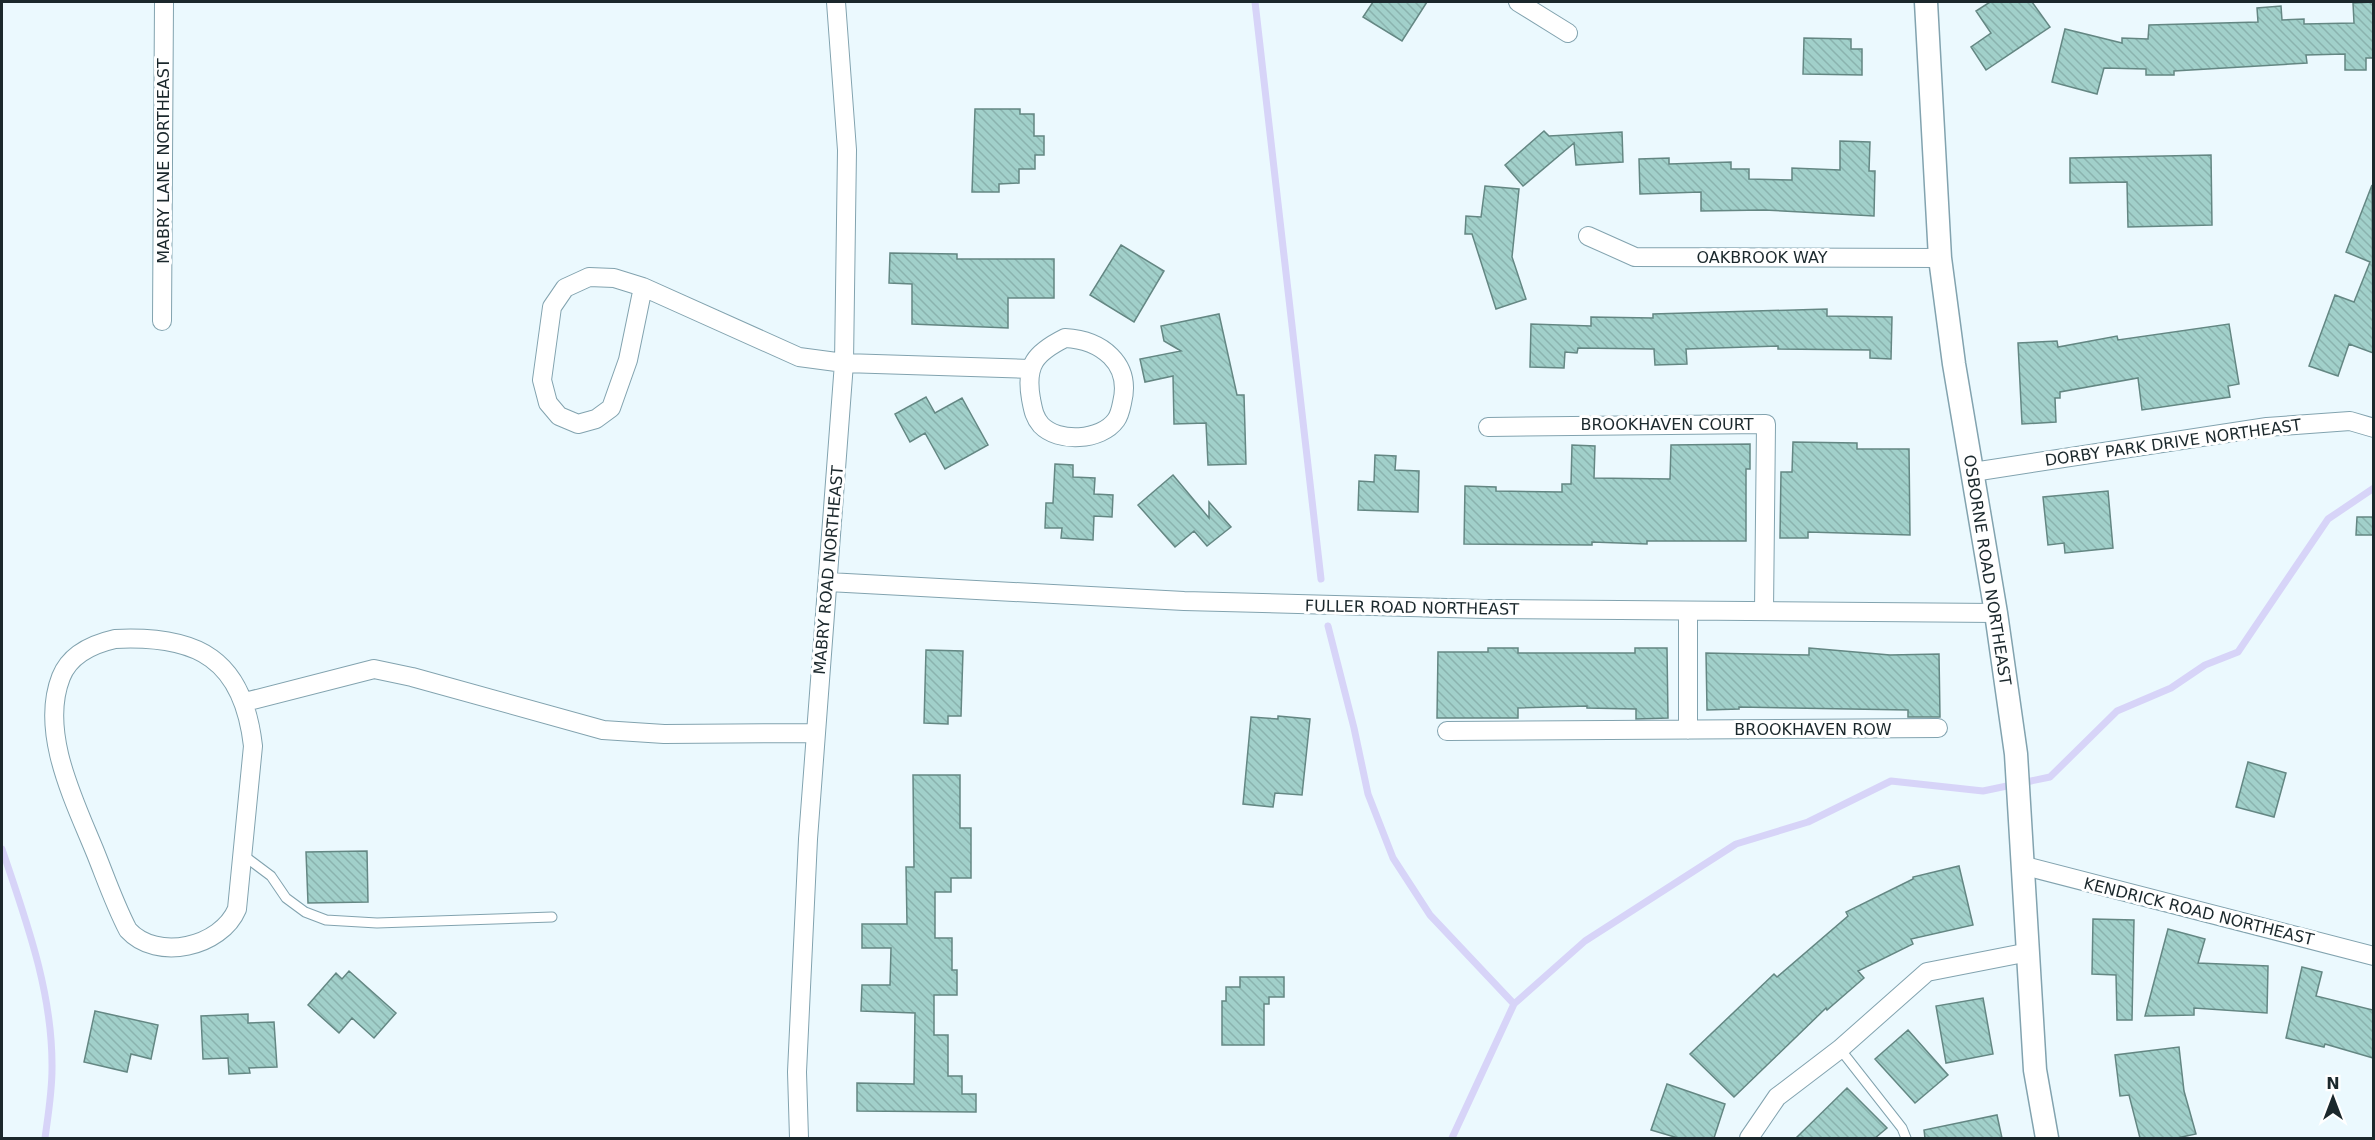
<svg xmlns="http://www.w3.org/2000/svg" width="2375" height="1140" font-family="'DejaVu Sans',sans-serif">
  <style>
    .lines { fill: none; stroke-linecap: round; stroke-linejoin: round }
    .stream { stroke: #d7d4f8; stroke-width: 7 }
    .building { fill: url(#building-back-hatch); stroke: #648783; stroke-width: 1.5 }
    .service-casing { stroke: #82a3af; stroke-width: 11 }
    .minor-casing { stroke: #82a3af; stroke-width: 20 }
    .tertiary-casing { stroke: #82a3af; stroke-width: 25 }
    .service { stroke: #fff; stroke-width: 9 }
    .minor { stroke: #fff; stroke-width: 18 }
    .tertiary { stroke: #fff; stroke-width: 22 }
    .labels { text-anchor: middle; stroke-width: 6; stroke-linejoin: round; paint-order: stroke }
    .street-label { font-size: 16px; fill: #1b282c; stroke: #fff }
  </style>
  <defs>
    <pattern id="building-back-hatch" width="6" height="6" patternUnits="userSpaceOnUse" patternTransform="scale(1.5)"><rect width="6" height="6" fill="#a1d0ca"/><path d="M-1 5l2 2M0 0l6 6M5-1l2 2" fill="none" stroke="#8ab3ae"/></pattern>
  </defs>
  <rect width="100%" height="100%" fill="#ebf9fe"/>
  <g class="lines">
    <path class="stream" d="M 1255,2 L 1321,579
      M 1328,626 L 1354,728 L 1368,794 L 1393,858 L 1430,915 L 1514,1004
      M 2,849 C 26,920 53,993 52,1069 C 52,1092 48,1116 45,1138
      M 1452,1138 L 1514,1004 L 1585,941 L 1736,844 L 1808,822 L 1891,781 L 1983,791 L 2050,777 L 2117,711 L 2171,688 L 2205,665 L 2238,652 L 2328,519 L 2374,488"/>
  </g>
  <path class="building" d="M 1373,2 L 1427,2 L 1402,41 L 1363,17 Z
    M 1990,2 L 2032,2 L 2050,27 L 1986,70 L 1971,47 L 1991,33 L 1976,11 Z
    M 2373,2 L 2373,58 L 2366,58 L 2366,70 L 2345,70 L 2345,54 L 2306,55 L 2307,63 L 2174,71 L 2174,75 L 2146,75 L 2146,69 L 2104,68 L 2097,94 L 2052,82 L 2065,29 L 2122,43 L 2122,38 L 2148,39 L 2149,25 L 2258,22 L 2257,8 L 2281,6 L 2282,20 L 2304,19 L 2304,24 L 2354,23 L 2353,3 Z
    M 1804,38 L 1851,39 L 1851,49 L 1862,49 L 1862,75 L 1803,74 Z
    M 975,109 L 1020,109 L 1020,114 L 1034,114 L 1034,136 L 1044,136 L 1044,155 L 1035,155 L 1035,169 L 1019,169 L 1019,183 L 999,184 L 999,192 L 972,192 Z
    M 1544,131 L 1549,136 L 1622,132 L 1623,162 L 1576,165 L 1574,143 L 1523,186 L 1505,165 Z
    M 1840,141 L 1870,142 L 1869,171 L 1875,171 L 1874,216 L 1764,210 L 1701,211 L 1701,192 L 1640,194 L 1639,159 L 1669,158 L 1669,164 L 1731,162 L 1731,169 L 1749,169 L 1749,179 L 1792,180 L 1792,168 L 1840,170 Z
    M 2211,155 L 2212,225 L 2128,227 L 2127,182 L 2070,183 L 2070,158 Z
    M 2372,185 L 2373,353 L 2349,344 L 2338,376 L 2309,366 L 2335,295 L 2354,302 L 2370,262 L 2346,252 Z
    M 1485,186 L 1519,189 L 1512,257 L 1526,299 L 1496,309 L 1472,234 L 1465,234 L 1466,216 L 1481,217 Z
    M 1121,245 L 1164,271 L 1134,322 L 1090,295 Z
    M 890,253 L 957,254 L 957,259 L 1054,259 L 1054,298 L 1008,298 L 1008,328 L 912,324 L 912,284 L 889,283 Z
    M 1827,309 L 1827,316 L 1892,317 L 1891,359 L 1870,358 L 1870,350 L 1778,349 L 1778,346 L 1686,349 L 1687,364 L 1655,365 L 1654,349 L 1578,348 L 1577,353 L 1565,352 L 1564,368 L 1530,367 L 1531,324 L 1591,326 L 1591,317 L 1653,318 L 1653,314 Z
    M 1219,314 L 1237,395 L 1244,395 L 1246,464 L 1208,465 L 1206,423 L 1174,424 L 1173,376 L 1145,382 L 1140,359 L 1181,351 L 1164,341 L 1161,326 Z
    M 2229,324 L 2239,384 L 2228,386 L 2230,397 L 2142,410 L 2138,378 L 2060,392 L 2060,398 L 2055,398 L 2056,422 L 2022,424 L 2018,343 L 2057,341 L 2058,347 L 2117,336 L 2118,340 Z
    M 926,397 L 935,413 L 962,398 L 988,445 L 945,469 L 925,433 L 910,442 L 895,414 Z
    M 1793,442 L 1857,443 L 1857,449 L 1909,449 L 1910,535 L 1808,532 L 1808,538 L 1780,538 L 1781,472 L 1792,472 Z
    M 1750,444 L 1750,469 L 1746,469 L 1746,541 L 1647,541 L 1647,544 L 1592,542 L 1592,545 L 1464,544 L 1465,486 L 1496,487 L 1496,491 L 1562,492 L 1562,484 L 1571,484 L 1572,445 L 1595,446 L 1594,478 L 1670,479 L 1671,445 Z
    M 1375,455 L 1396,456 L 1395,470 L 1419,471 L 1418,512 L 1358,510 L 1359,481 L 1374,482 Z
    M 1055,464 L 1073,465 L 1073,477 L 1095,478 L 1094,494 L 1113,495 L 1112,517 L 1094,516 L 1093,540 L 1061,538 L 1062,528 L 1045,528 L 1046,503 L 1053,503 Z
    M 1173,475 L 1209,518 L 1209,502 L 1231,527 L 1207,546 L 1194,531 L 1175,547 L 1138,505 Z
    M 2108,491 L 2113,548 L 2065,553 L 2064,543 L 2048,545 L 2043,497 Z
    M 2357,517 L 2373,517 L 2373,535 L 2356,535 Z
    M 1488,648 L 1518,648 L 1518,653 L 1635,653 L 1635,648 L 1667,648 L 1668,718 L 1636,719 L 1636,709 L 1587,708 L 1587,706 L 1518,708 L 1518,718 L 1437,718 L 1438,652 L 1488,652 Z
    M 1809,648 L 1890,655 L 1939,654 L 1940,717 L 1908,717 L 1908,710 L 1739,707 L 1739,709 L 1707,710 L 1706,653 L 1809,655 Z
    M 926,650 L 963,651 L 961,716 L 948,716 L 948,724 L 924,723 Z
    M 1278,716 L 1310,719 L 1302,795 L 1275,793 L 1273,807 L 1243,804 L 1251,717 L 1278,719 Z
    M 2248,762 L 2286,773 L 2274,817 L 2236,807 Z
    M 913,775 L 960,775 L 960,828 L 971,828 L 971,878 L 951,878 L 951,892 L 935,892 L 935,938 L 952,938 L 952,970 L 957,970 L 957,995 L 934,995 L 934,1035 L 948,1035 L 948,1076 L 962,1076 L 962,1094 L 976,1094 L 976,1112 L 857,1111 L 857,1083 L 914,1084 L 915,1013 L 861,1011 L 862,985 L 890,985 L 891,948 L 862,948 L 862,924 L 907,924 L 906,867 L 914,867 Z
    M 367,851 L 368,902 L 308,903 L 306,852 Z
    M 1959,866 L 1973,925 L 1911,939 L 1913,944 L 1858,971 L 1864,978 L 1827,1010 L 1826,1008 L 1734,1097 L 1690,1054 L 1774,974 L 1777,977 L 1848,916 L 1846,912 L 1913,879 L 1913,877 Z
    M 2093,919 L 2134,920 L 2132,1020 L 2117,1020 L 2116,975 L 2092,974 Z
    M 2168,929 L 2205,939 L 2198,963 L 2268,966 L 2267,1013 L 2194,1008 L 2194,1015 L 2145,1016 Z
    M 2302,967 L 2322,972 L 2316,996 L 2373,1010 L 2373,1058 L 2325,1044 L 2324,1047 L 2286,1038 Z
    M 349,971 L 396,1013 L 374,1038 L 352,1018 L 339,1033 L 308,1005 L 336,973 L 342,979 Z
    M 1240,977 L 1284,977 L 1284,997 L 1269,997 L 1269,1004 L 1264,1004 L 1264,1045 L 1222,1045 L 1222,1001 L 1226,1001 L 1226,987 L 1240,987 Z
    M 1983,998 L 1993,1054 L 1946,1063 L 1936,1006 Z
    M 95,1011 L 158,1025 L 151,1059 L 131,1054 L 127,1072 L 84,1062 Z
    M 248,1014 L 248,1023 L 274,1022 L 277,1067 L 249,1068 L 250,1073 L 229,1074 L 228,1058 L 203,1059 L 201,1016 Z
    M 1908,1030 L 1948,1075 L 1915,1103 L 1875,1059 Z
    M 2179,1047 L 2184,1091 L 2196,1134 L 2177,1138 L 2140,1138 L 2129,1095 L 2120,1096 L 2115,1055 Z
    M 1667,1084 L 1725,1104 L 1714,1138 L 1678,1138 L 1651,1130 Z
    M 1847,1088 L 1887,1128 L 1875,1138 L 1796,1138 Z
    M 1997,1115 L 2002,1138 L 1925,1138 L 1924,1130 Z"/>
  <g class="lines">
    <g class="service-casing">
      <path id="service" d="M 243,855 L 271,876 L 286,898 L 305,912 L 326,920 L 377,923 L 552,917
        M 1840,1049 L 1902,1128 L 1906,1138"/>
    </g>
    <g class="minor-casing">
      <path id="minor" d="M 1518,2 L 1568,33
        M 1588,236 L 1635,257 L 1940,258
        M 589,277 L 614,278 L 643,287 L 628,360 L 611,408 L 596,419 L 578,424 L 559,416 L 548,403 L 542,380 L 552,307 L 565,288 Z
        M 643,287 L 799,357 L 844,363 L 1030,369
        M 162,321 L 164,2
        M 1065,338 C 1101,340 1132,363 1122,403 C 1121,408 1119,416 1116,420 C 1101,441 1058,443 1041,425 C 1034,417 1033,409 1031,399 C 1025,365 1035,353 1065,338 Z
        M 1488,427 L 1766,424 L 1764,611
        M 1973,472 L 2267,427 L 2350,421 L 2374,428
        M 828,582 L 1184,601 L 1484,609 L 1996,613
        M 1688,611 L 1688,730
        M 115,639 C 198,635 243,659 253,746 L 237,909 C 221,947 157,962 128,930 C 115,905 106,879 96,854 C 75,802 39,733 61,677 C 70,654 93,644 115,639 Z
        M 245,702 L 374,669 L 412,677 L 603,730 L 664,734 L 815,733
        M 1447,731 L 1938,728
        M 2025,866 L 2374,956
        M 799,1138 L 797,1072 L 808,839 L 844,363 L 847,150 L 836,2
        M 1749,1138 L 1777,1097 L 1840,1049 L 1927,972 L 2029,952"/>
    </g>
    <g class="tertiary-casing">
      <path id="tertiary" d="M 1926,2 L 1940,258 L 1954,364 L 1996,613 L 2016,754 L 2035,1070 L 2047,1138"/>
    </g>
    <use href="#service" class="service"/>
    <use href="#minor" class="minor"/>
    <use href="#tertiary" class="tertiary"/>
  </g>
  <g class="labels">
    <g class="street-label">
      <text transform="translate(163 161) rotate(-90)" y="6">MABRY LANE NORTHEAST</text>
      <text x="1762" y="263">OAKBROOK WAY</text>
      <text x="1667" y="430">BROOKHAVEN COURT</text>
      <text transform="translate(2173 442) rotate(-8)" y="6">DORBY PARK DRIVE NORTHEAST</text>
      <text transform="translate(828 570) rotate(-85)" y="6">MABRY ROAD NORTHEAST</text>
      <text transform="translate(1988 570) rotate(81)" y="6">OSBORNE ROAD NORTHEAST</text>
      <text transform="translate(1412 607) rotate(1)" y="6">FULLER ROAD NORTHEAST</text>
      <text x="1813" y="735">BROOKHAVEN ROW</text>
      <text transform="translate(2199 911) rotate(14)" y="6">KENDRICK ROAD NORTHEAST</text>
    </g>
  </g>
  <rect width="2375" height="1140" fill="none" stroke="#1b282c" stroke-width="6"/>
  <g transform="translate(2333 1098)" stroke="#ffffff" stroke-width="4.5" paint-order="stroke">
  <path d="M0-4.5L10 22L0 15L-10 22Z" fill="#1b282c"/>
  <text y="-9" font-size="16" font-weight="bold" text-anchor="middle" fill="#1b282c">N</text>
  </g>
</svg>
